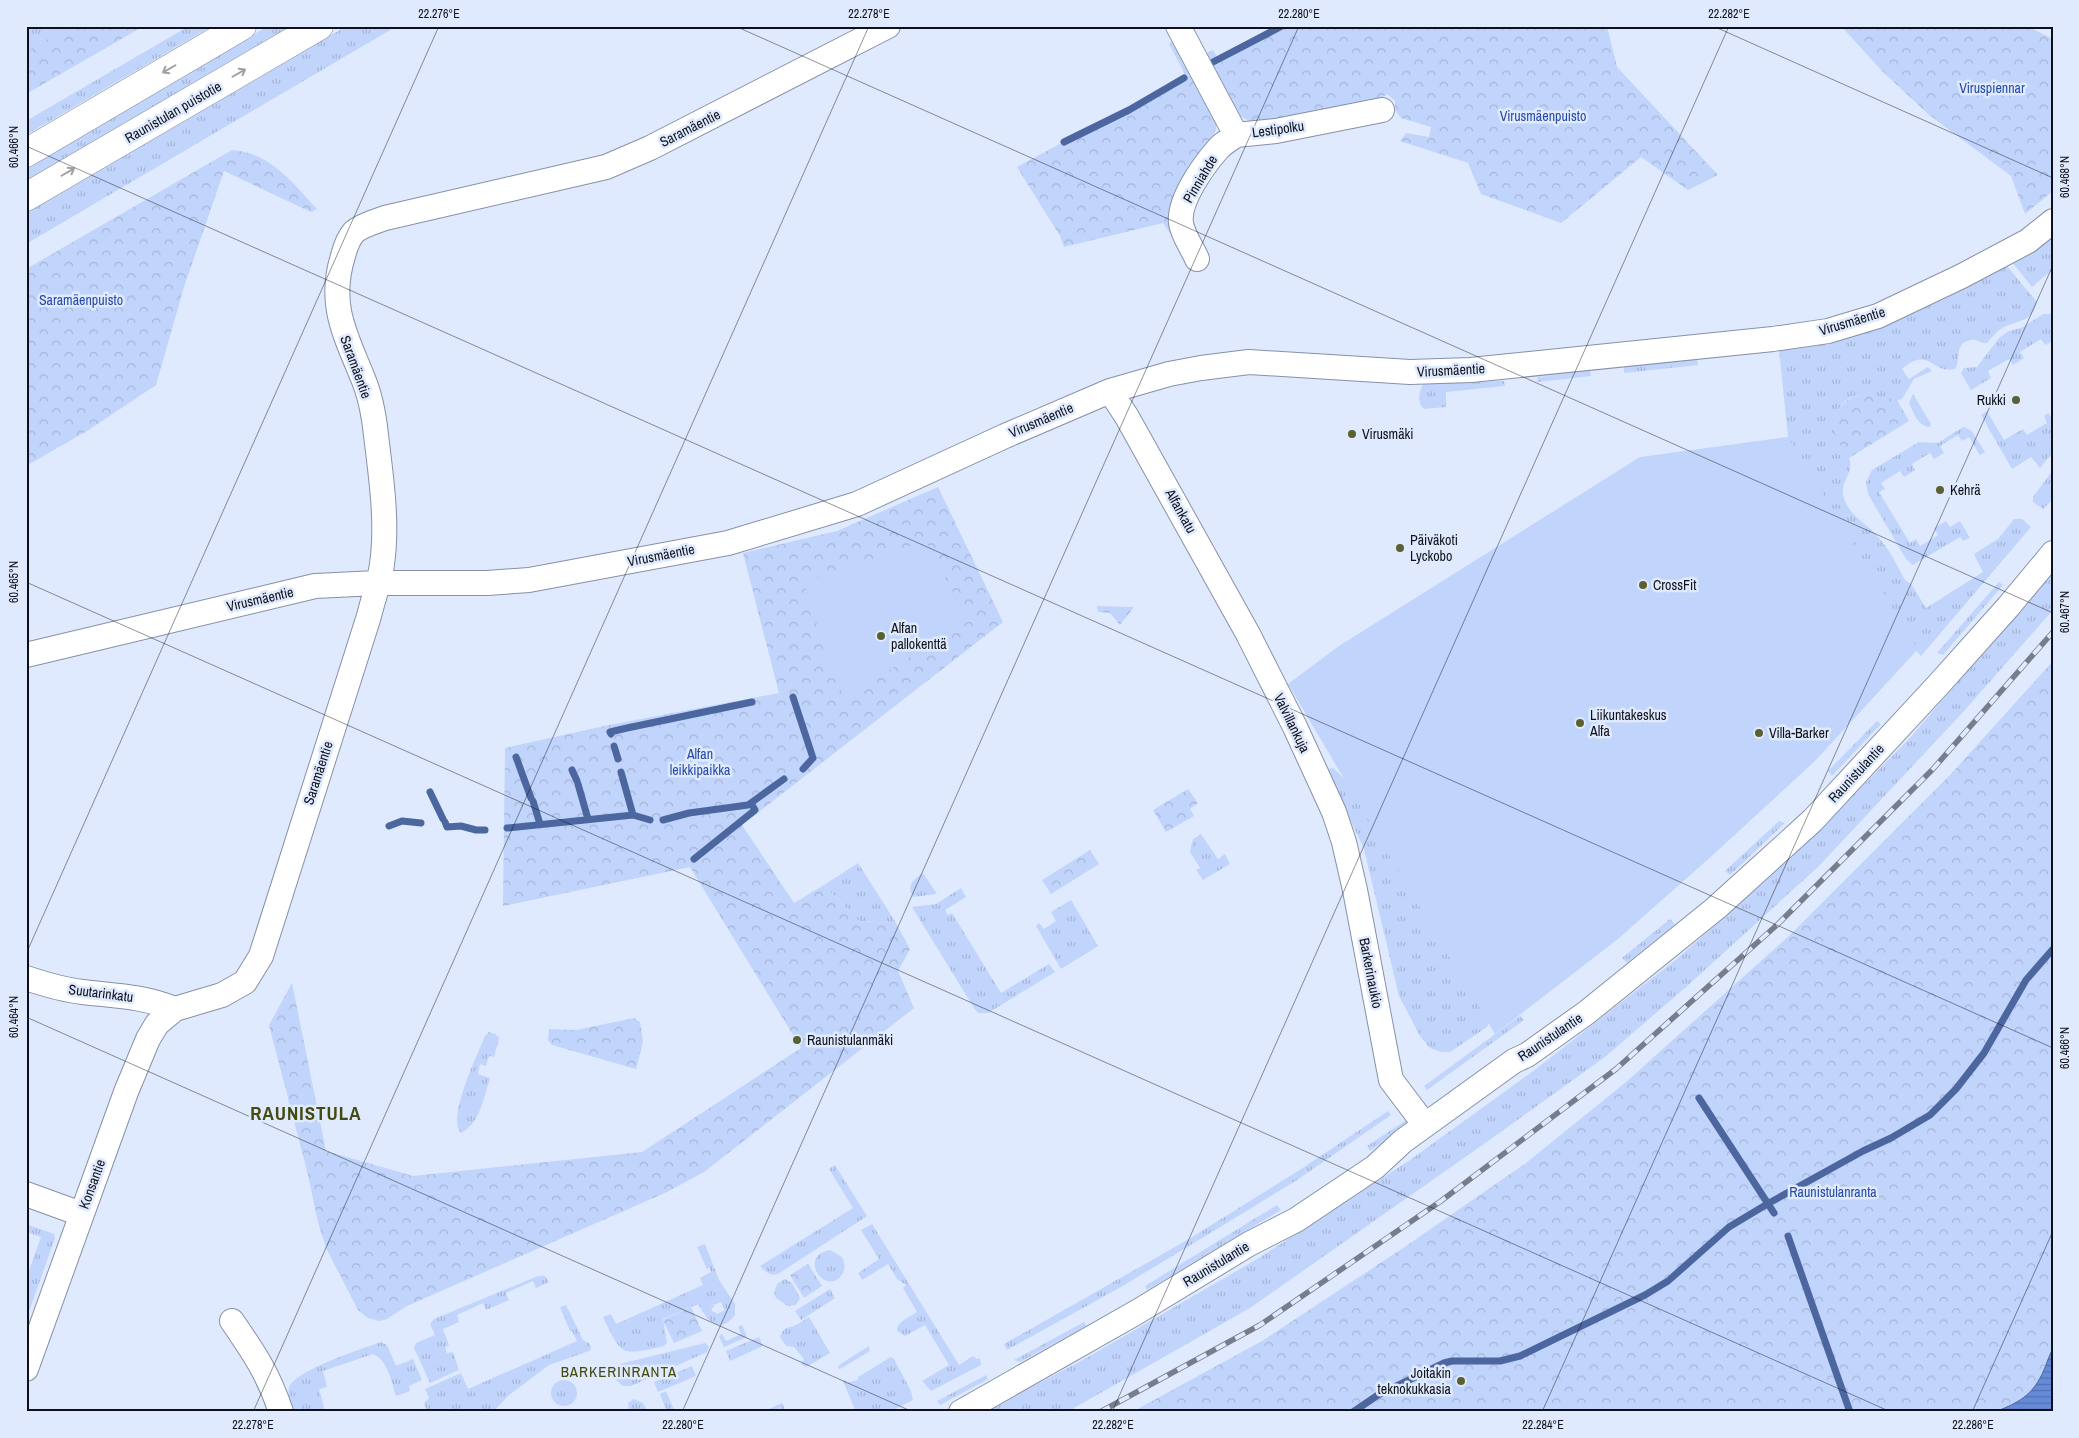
<svg xmlns="http://www.w3.org/2000/svg" width="2079" height="1438" font-family="'Archivo Narrow',sans-serif">
  <style>
    .grass { fill: url(#grass-tufts); fill-rule: evenodd }
    .forest { fill: url(#forest-crowns) }
    .garden { fill: #c1d4fb }
    .water { fill: url(#water-rules); stroke: #4c669f }
    .lines { fill: none; stroke-linecap: round; stroke-linejoin: round }
    .stream { stroke: #4c669f; stroke-width: 7 }
    .minor-casing { stroke: #8691a7; stroke-width: 26 }
    .major-casing { stroke: #8691a7; stroke-width: 29 }
    .minor { stroke: #fff; stroke-width: 24 }
    .major { stroke: #fff; stroke-width: 28 }
    .rail-casing { stroke: #777d8b; stroke-width: 5.5 }
    .rail { stroke: #e0eafe; stroke-width: 4; stroke-dasharray: 11; stroke-linecap: butt }
    .oneway { stroke: #9fa0a3 }
    .ticks { fill: none; stroke: #0e1119; stroke-width: 1; stroke-opacity: 0.45 }
    .poi-dot { fill: #5a602e; stroke: #e0eafe; stroke-width: 2 }
    .labels { text-anchor: middle; stroke-width: 5; stroke-linejoin: round; paint-order: stroke }
    .park-label { font-size: 14px; fill: #274ba7; stroke: #e0eafe }
    .street-label { font-size: 14px; fill: #0e1119; stroke: #e0eafe }
    .poi-label { font-size: 14px; fill: #0e1119; stroke: #e0eafe; text-anchor: start }
    .neighbourhood-label { font-size: 15px; letter-spacing: 1px; fill: #454a0e; stroke: #e0eafe }
    .district-label { font-size: 19px; font-weight: bold; letter-spacing: 1px; fill: #454a0e; stroke: #e0eafe }
    .neatline { fill: none; stroke: #0e1119; stroke-width: 2 }
    .ticks-label { font-size: 12px; text-anchor: middle; fill: #0e1119 }
  </style>
  <defs>
    <pattern id="grass-tufts" width="24" height="20" patternUnits="userSpaceOnUse" patternTransform="scale(1.25)"><rect width="24" height="20" fill="#c1d4fb"/><path d="M3 7l-1-3M5 7V3M7 7l1-3M15 17l-1-3M17 17v-4M19 17l1-3" fill="none" stroke="#a5b5d7"/></pattern>
    <pattern id="forest-crowns" width="20" height="18" patternUnits="userSpaceOnUse" patternTransform="scale(1.25)"><rect width="20" height="18" fill="#c1d4fb"/><path d="M2 6a3 3 0 1 1 6 0M12 15a3 3 0 1 1 6 0" fill="none" stroke="#a5b5d7"/></pattern>
    <pattern id="water-rules" width="6" height="5" patternUnits="userSpaceOnUse" patternTransform="scale(1.25)"><rect width="6" height="5" fill="#678ad8"/><path d="M0 2.5h6" fill="none" stroke="#536fae"/></pattern>
  </defs>
  <rect width="100%" height="100%" fill="#e0eafe"/>
  <path class="grass" d="M 26,26 L 69,26 L 26,52 Z
    M 189,26 L 212,26 L 26,135 L 26,121 Z
    M 268,26 L 293,26 L 26,182 L 26,167 Z
    M 347,26 L 397,26 L 26,244 L 26,213 L 182,120 Z
    M 2053,236 L 2053,269 L 2032,287 L 2012,262 Z
    M 2007,266 L 2037,302 C 2032,322 2019,320 2004,327 C 1997,331 1992,337 1987,343 C 1981,344 1977,339 1971,340 C 1953,343 1962,360 1955,369 C 1932,375 1930,345 1902,369 L 1909,379 L 1928,367 L 1932,371 L 1914,379 L 1902,399 C 1885,405 1869,388 1850,398 C 1844,401 1840,406 1837,412 C 1826,435 1846,443 1850,461 C 1853,477 1835,484 1847,505 C 1854,519 1870,526 1879,538 C 1890,550 1897,566 1905,580 L 1911,584 L 1926,608 L 1983,572 L 1974,554 L 1998,539 L 2014,519 L 2022,519 L 2031,527 L 1921,656 L 1912,647 L 1784,446 L 1788,437 L 1779,350 C 1861,343 1936,305 2007,266 Z
    M 2043,314 L 2053,314 L 2053,341 L 2045,345 L 2041,339 L 2020,352 L 2024,358 L 2013,365 L 2009,359 L 1988,371 L 1991,378 L 1971,390 L 1961,373 L 1964,368 L 1977,367 L 1999,338 L 2007,332 L 2023,327 Z
    M 1697,359 L 1698,365 L 1624,373 L 1624,367 Z
    M 1590,371 L 1591,376 L 1537,382 L 1538,377 Z
    M 1504,381 L 1505,386 L 1446,392 L 1446,407 L 1424,409 C 1416,402 1419,390 1424,383 Z
    M 1913,394 L 1931,424 L 1930,427 C 1917,426 1914,413 1909,403 Z
    M 1987,411 L 2004,440 L 2023,429 L 2027,435 L 2047,423 L 2044,416 L 2048,413 L 2053,420 L 2053,452 L 2040,468 L 2031,457 L 2012,469 L 1981,415 Z
    M 1963,427 L 1971,430 L 1985,452 L 1980,455 L 1969,437 L 1962,441 L 1958,435 L 1940,446 L 1944,453 L 1934,459 L 1930,453 L 1912,464 L 1915,470 L 1904,477 L 1900,471 L 1881,483 L 1885,489 L 1879,492 L 1910,543 L 1916,539 L 1920,546 L 1938,535 L 1934,528 L 1946,521 L 1950,527 L 1960,521 L 1970,538 L 1963,541 L 1960,537 L 1913,565 L 1906,559 L 1868,494 L 1866,482 L 1872,470 L 1919,442 L 1938,443 Z
    M 2053,470 L 2053,499 L 2043,509 L 2033,502 L 2033,497 Z
    M 2053,568 L 2053,610 L 1964,711 L 1819,866 L 1685,988 L 1605,1057 L 1491,1139 L 1250,1308 L 1067,1412 L 985,1412 L 1088,1357 L 1259,1258 L 1410,1160 L 1536,1069 L 1678,958 L 1802,847 L 1909,739 L 2015,615 Z
    M 1999,582 L 2003,585 L 1943,655 L 1937,653 Z
    M 1877,721 L 1881,724 L 1832,776 L 1828,771 Z
    M 1333,768 L 1351,785 L 1497,1006 L 1487,1027 L 1450,1052 L 1441,1052 L 1430,1048 L 1420,1036 L 1399,996 L 1364,849 L 1326,769 Z
    M 1779,821 L 1785,823 L 1730,875 L 1725,871 Z
    M 1201,834 L 1218,859 L 1225,854 L 1230,864 L 1203,880 L 1196,870 L 1200,868 L 1190,852 L 1193,839 Z
    M 858,863 L 896,923 L 859,921 L 824,885 Z
    M 923,873 L 937,894 L 913,897 C 906,886 913,880 923,873 Z
    M 961,888 L 966,897 L 945,910 L 948,915 L 952,913 L 1001,993 L 1049,964 L 1055,972 L 988,1013 L 978,1013 L 974,1008 L 912,907 L 936,904 Z
    M 1071,900 L 1098,946 L 1061,969 L 1036,926 L 1039,923 L 1044,929 L 1056,921 L 1051,912 Z
    M 1670,919 L 1675,924 L 1627,963 L 1622,958 Z
    M 1520,1016 L 1524,1020 L 1427,1090 L 1424,1086 Z
    M 489,1032 L 495,1034 L 499,1038 L 494,1057 L 489,1056 L 486,1066 L 480,1064 L 478,1074 L 490,1078 C 484,1096 480,1124 461,1133 C 446,1120 478,1053 485,1036 Z
    M 1388,1111 L 1391,1115 L 1297,1180 L 1217,1229 L 1121,1287 L 1007,1350 L 1004,1344 L 1189,1239 L 1301,1169 Z
    M 1411,1117 L 1413,1121 L 1370,1151 L 1367,1146 Z
    M 835,1165 L 867,1216 L 778,1274 C 769,1276 766,1272 760,1266 L 853,1208 L 829,1169 Z
    M 1277,1205 L 1281,1210 L 1147,1290 L 1145,1286 Z
    M 26,1224 L 54,1234 L 55,1238 L 26,1320 L 26,1279 L 41,1237 L 26,1232 Z
    M 872,1224 L 959,1365 L 973,1356 L 977,1359 L 980,1358 L 981,1365 L 931,1391 L 922,1381 L 949,1365 L 925,1325 L 905,1336 L 897,1331 C 897,1321 910,1317 917,1312 L 903,1288 L 906,1285 L 897,1279 L 888,1264 L 862,1280 L 858,1273 L 879,1259 L 861,1230 Z
    M 705,1244 L 719,1280 L 735,1304 L 735,1315 C 719,1336 707,1320 698,1304 L 663,1319 L 667,1343 L 664,1346 C 622,1355 622,1358 603,1317 L 611,1314 L 616,1324 L 703,1285 L 700,1278 L 711,1272 L 709,1267 L 707,1269 L 697,1247 ZM 721,1302 L 725,1310 L 717,1314 L 715,1312 L 713,1312 L 711,1309 L 714,1307 L 713,1305 Z
    M 830,1250 L 842,1257 C 845,1263 846,1270 841,1276 C 825,1296 797,1256 830,1250 Z
    M 538,1276 L 545,1276 L 549,1282 L 536,1288 L 533,1281 L 506,1293 L 509,1300 L 486,1310 L 483,1303 L 457,1315 L 459,1322 L 443,1329 L 449,1345 L 445,1347 L 447,1353 L 453,1352 L 459,1370 L 430,1383 L 414,1348 L 416,1343 L 435,1335 L 430,1324 L 434,1319 Z
    M 785,1279 L 792,1283 L 800,1298 L 796,1305 L 788,1306 L 776,1298 L 774,1293 L 777,1284 Z
    M 830,1289 L 835,1298 L 801,1320 L 795,1311 Z
    M 566,1305 L 583,1340 L 590,1344 L 591,1349 L 589,1351 L 549,1365 L 508,1396 L 493,1412 L 427,1412 L 424,1403 L 429,1398 L 425,1389 L 461,1373 L 468,1389 L 577,1341 L 572,1331 L 570,1331 L 560,1307 Z
    M 809,1317 L 830,1353 L 806,1367 L 801,1364 L 804,1359 L 794,1347 L 786,1346 L 780,1337 C 784,1325 789,1329 798,1324 C 802,1322 805,1319 809,1317 Z
    M 1084,1322 L 1086,1326 L 1020,1362 L 1014,1360 Z
    M 742,1325 L 747,1337 L 724,1347 L 719,1336 L 722,1334 L 726,1341 L 741,1334 L 738,1327 Z
    M 759,1337 L 763,1346 L 730,1361 L 726,1351 Z
    M 381,1342 L 387,1345 L 396,1366 L 413,1359 L 422,1380 L 409,1386 L 410,1391 L 396,1396 C 391,1380 388,1361 373,1354 L 323,1371 L 327,1387 L 319,1389 L 325,1412 L 293,1412 C 291,1404 286,1393 290,1385 C 302,1368 361,1349 381,1342 Z
    M 705,1343 L 709,1347 L 707,1352 L 631,1386 L 623,1386 L 614,1378 L 614,1370 L 620,1364 Z
    M 869,1346 L 870,1351 L 840,1369 L 838,1368 L 839,1365 Z
    M 891,1357 L 894,1359 L 911,1391 L 913,1400 L 889,1412 L 856,1412 L 843,1381 L 845,1380 L 847,1383 L 858,1380 L 858,1377 Z
    M 692,1366 L 696,1376 L 658,1392 L 654,1382 Z
    M 986,1375 L 988,1379 L 983,1382 L 940,1405 L 937,1401 Z
    M551 1393a13 13 0 1 1 26 0a13 13 0 1 1-26 0Z
    M 666,1391 L 675,1412 L 667,1412 L 660,1394 Z
    M 634,1399 L 643,1403 L 648,1412 L 629,1412 L 628,1403 Z
    M 782,1403 L 786,1412 L 762,1412 Z"/>
  <path class="forest" d="M 69,26 L 144,26 L 26,94 L 26,52 Z
    M 1277,26 L 1607,26 L 1617,67 L 1718,175 L 1688,190 L 1641,157 L 1561,223 L 1481,194 L 1468,163 L 1400,141 L 1406,133 L 1429,137 L 1431,127 L 1401,118 L 1395,110 L 1395,101 L 1387,94 L 1376,102 L 1255,124 L 1238,115 L 1205,57 L 1207,53 L 1213,50 L 1218,58 Z
    M 1841,26 L 2027,26 L 2053,39 L 2053,191 L 2025,214 L 2011,176 L 1928,114 L 1882,71 Z
    M 1171,42 L 1184,42 L 1217,122 L 1215,132 L 1175,240 L 1163,223 L 1064,247 L 1060,236 L 1017,167 L 1186,76 L 1169,44 Z
    M 232,150 C 271,153 292,182 317,209 L 311,212 L 224,171 L 184,287 L 156,385 L 87,431 L 26,466 L 26,269 Z
    M 1865,394 L 1897,400 L 1909,421 L 1849,458 C 1845,451 1839,445 1836,437 C 1827,416 1844,396 1865,394 Z
    M 938,487 L 1003,622 L 742,825 L 794,903 L 824,885 L 859,921 L 896,923 L 910,949 L 898,971 L 914,1008 L 704,1172 L 667,1192 L 407,1306 L 387,1319 L 379,1321 L 368,1318 L 358,1310 L 326,1248 L 318,1222 L 307,1171 L 269,1025 L 292,983 L 326,1151 L 413,1176 L 642,1152 L 801,1048 L 690,867 L 503,906 L 505,748 L 609,725 L 779,693 L 743,553 L 837,531 Z
    M 1097,606 L 1134,607 L 1120,625 L 1110,613 L 1098,612 Z
    M 2053,661 L 2053,1346 C 2052,1352 2048,1358 2046,1365 C 2035,1393 2023,1401 1995,1412 L 1132,1412 L 1262,1341 L 1406,1246 L 1526,1163 L 1626,1082 L 1789,936 L 1951,774 Z
    M 1188,789 L 1198,803 L 1190,809 L 1194,816 L 1166,832 L 1153,810 Z
    M 1090,850 L 1099,864 L 1051,894 L 1042,880 Z
    M 634,1018 L 640,1022 L 643,1042 L 636,1069 L 552,1045 L 548,1040 L 549,1029 L 576,1030 Z
    M 808,1264 L 822,1286 L 804,1298 L 790,1275 Z
    M 691,1307 L 702,1331 L 674,1343 L 663,1320 Z"/>
  <path class="garden" d="M 1788,437 L 1918,649 L 1815,761 L 1714,854 L 1618,939 L 1495,1034 L 1288,684 L 1339,646 L 1640,457 Z
    M 926,541 L 967,619 L 846,699 L 829,669 L 826,652 L 804,584 L 809,580 Z"/>
  <path class="water" d="M 2053,1346 L 2053,1412 L 1995,1412 C 2023,1401 2035,1393 2046,1365 C 2048,1358 2052,1352 2053,1346 Z"/>
  <g class="lines">
    <path class="stream" d="M 1213,62 L 1282,26
      M 1064,142 L 1129,110 L 1184,78
      M 793,697 L 813,758 L 803,769
      M 611,734 L 610,732 L 627,728 L 752,702
      M 614,746 L 618,759
      M 516,757 L 531,798
      M 572,770 L 577,781
      M 621,772 L 633,815
      M 578,784 L 588,819
      M 430,792 L 443,819
      M 533,801 L 540,824
      M 663,820 L 689,813 L 748,805 L 784,779
      M 445,822 L 447,827 L 461,826 L 476,830 L 485,830
      M 389,826 L 402,821 L 421,823
      M 507,828 L 633,815 L 650,820
      M 694,859 L 755,810 L 751,803
      M 1699,1098 L 1774,1213
      M 1788,1236 L 1850,1412
      M 1353,1412 L 1378,1395 L 1444,1363 L 1452,1361 L 1500,1361 L 1520,1356 L 1645,1295 L 1668,1281 L 1729,1227 L 1769,1203 L 1863,1151 L 1891,1138 L 1930,1115 L 1956,1089 L 1984,1053 L 2026,980 L 2053,949"/>
    <g class="minor-casing">
      <path id="minor" d="M 1178,26 L 1236,135 L 1276,131 L 1382,110
        M 1197,259 C 1192,247 1183,236 1181,223 C 1178,201 1203,166 1218,149 C 1223,143 1231,139 1236,135
        M 1110,391 L 1127,417 L 1248,634 L 1295,727 L 1334,812 L 1344,842 L 1355,890 L 1391,1080 L 1425,1125
        M 26,655 L 315,586 L 377,583 L 487,583 L 529,580 L 728,543 L 857,504 L 1005,436 L 1110,391 L 1169,374 L 1201,368 L 1249,362 L 1410,372 L 1471,370 L 1773,339 L 1828,331 L 1878,316 L 1962,276 L 2028,241 L 2053,221
        M 26,978 C 44,984 64,990 83,992 C 117,996 142,996 175,1009
        M 26,1194 L 81,1214
        M 232,1321 C 254,1353 269,1375 281,1412
        M 26,1369 L 126,1092 L 148,1039 L 157,1024 L 175,1009 L 222,995 L 245,982 L 261,956 L 369,616 C 373,599 380,581 382,564 C 388,522 381,477 376,435 C 374,416 370,394 362,376 C 345,334 328,304 343,256 C 345,248 348,239 354,232 C 362,225 374,222 385,218 L 606,167 L 650,148 L 888,26
        M 961,1412 L 1137,1312 L 1249,1244 L 1296,1220 L 1375,1167 L 1403,1141 L 1514,1061 L 1527,1055 L 1586,1013 L 1716,908 L 1813,820 L 1939,684 L 2008,607 L 2053,553"/>
    </g>
    <g class="major-casing">
      <path id="major" d="M 26,153 L 242,26
        M 26,197 L 319,26"/>
    </g>
    <use href="#minor" class="minor"/>
    <use href="#major" class="major"/>
    <g class="rail-casing">
      <path id="rail" d="M 1100,1412 L 1260,1325 L 1441,1201 L 1616,1069 L 1778,924 L 1933,769 L 2053,632"/>
    </g>
    <use href="#rail" class="rail"/>
  </g>
  <defs><path id="oneway-shaft" d="M-6 0H5M1.5-3L5.5 0L1.5 3" fill="none" stroke-width="1.6" stroke-linecap="round" stroke-linejoin="round" transform="scale(1.25)"/></defs>
  <g class="oneway">
    <use href="#oneway-shaft" transform="translate(169 69) rotate(150)"/>
    <use href="#oneway-shaft" transform="translate(239 73) rotate(-30)"/>
    <use href="#oneway-shaft" transform="translate(68 172) rotate(-30)"/>
  </g>
  <path class="ticks" d="M 735,26 L 2053,613M 1713,26 L 2053,178M 26,146 L 2053,1048M 26,582 L 1891,1412M 26,954 L 439,26M 26,1017 L 913,1412M 253,1412 L 869,26M 682,1412 L 1299,26M 1112,1412 L 1729,26M 1542,1412 L 2053,265M 1972,1412 L 2053,1231"/>
  <g class="poi-dot">
    <circle cx="2016" cy="400" r="5"/>
    <circle cx="1352" cy="434" r="5"/>
    <circle cx="1940" cy="490" r="5"/>
    <circle cx="1400" cy="548" r="5"/>
    <circle cx="1643" cy="585" r="5"/>
    <circle cx="881" cy="636" r="5"/>
    <circle cx="1580" cy="723" r="5"/>
    <circle cx="1759" cy="733" r="5"/>
    <circle cx="797" cy="1040" r="5"/>
    <circle cx="1461" cy="1381" r="5"/>
  </g>
  <g class="labels">
    <g class="park-label">
      <text x="1992" y="93">Viruspiennar</text>
      <text x="1543" y="121">Virusmäenpuisto</text>
      <text x="81" y="305">Saramäenpuisto</text>
      <text x="700" y="759">Alfan<tspan x="700" dy="16">leikkipaikka</tspan></text>
      <text x="1833" y="1197">Raunistulanranta</text>
    </g>
    <g class="street-label">
      <text transform="translate(173 112) rotate(-30)" y="5">Raunistulan puistotie</text>
      <text transform="translate(690 128) rotate(-27)" y="5">Saramäentie</text>
      <text transform="translate(1278 129) rotate(-8)" y="5">Lestipolku</text>
      <text transform="translate(1200 179) rotate(-59)" y="5">Pinniahde</text>
      <text transform="translate(1852 321) rotate(-17)" y="5">Virusmäentie</text>
      <text transform="translate(356 367) rotate(70)" y="5">Saramäentie</text>
      <text transform="translate(1451 370) rotate(-3)" y="5">Virusmäentie</text>
      <text transform="translate(1041 420) rotate(-23)" y="5">Virusmäentie</text>
      <text transform="translate(1181 511) rotate(61)" y="5">Alfankatu</text>
      <text transform="translate(661 555) rotate(-11)" y="5">Virusmäentie</text>
      <text transform="translate(260 599) rotate(-13)" y="5">Virusmäentie</text>
      <text transform="translate(1292 723) rotate(64)" y="5">Valvillankuja</text>
      <text transform="translate(318 773) rotate(-72)" y="5">Saramäentie</text>
      <text transform="translate(1856 773) rotate(-47)" y="5">Raunistulantie</text>
      <text transform="translate(1371 973) rotate(79)" y="5">Barkerinaukio</text>
      <text transform="translate(101 993) rotate(7)" y="5">Suutarinkatu</text>
      <text transform="translate(1550 1037) rotate(-34)" y="5">Raunistulantie</text>
      <text transform="translate(92 1184) rotate(-70)" y="5">Konsantie</text>
      <text transform="translate(1216 1264) rotate(-31)" y="5">Raunistulantie</text>
    </g>
    <g class="poi-label">
      <text x="2006" y="405" text-anchor="end">Rukki</text>
      <text x="1362" y="439">Virusmäki</text>
      <text x="1950" y="495">Kehrä</text>
      <text x="1410" y="545">Päiväkoti<tspan x="1410" dy="16">Lyckobo</tspan></text>
      <text x="1653" y="590">CrossFit</text>
      <text x="891" y="633">Alfan<tspan x="891" dy="16">pallokenttä</tspan></text>
      <text x="1590" y="720">Liikuntakeskus<tspan x="1590" dy="16">Alfa</tspan></text>
      <text x="1769" y="738">Villa-Barker</text>
      <text x="807" y="1045">Raunistulanmäki</text>
      <text x="1451" y="1378" text-anchor="end">Joitakin<tspan x="1451" dy="16">teknokukkasia</tspan></text>
    </g>
    <g class="neighbourhood-label">
      <text x="619" y="1377">BARKERINRANTA</text>
    </g>
    <g class="district-label">
      <text x="306" y="1120">RAUNISTULA</text>
    </g>
  </g>
  <rect width="2079" height="1438" fill="none" stroke="#e0eafe" stroke-width="55"/>
  <rect x="28" y="28" width="2024" height="1382" class="neatline"/>
  <g class="ticks-label">
    <text x="439" y="18">22.276°E</text>
    <text x="869" y="18">22.278°E</text>
    <text x="1299" y="18">22.280°E</text>
    <text x="1729" y="18">22.282°E</text>
    <text transform="translate(14 147) rotate(-90)" y="4">60.466°N</text>
    <text transform="translate(2065 177) rotate(-90)" y="4">60.468°N</text>
    <text transform="translate(14 582) rotate(-90)" y="4">60.465°N</text>
    <text transform="translate(2065 612) rotate(-90)" y="4">60.467°N</text>
    <text transform="translate(14 1017) rotate(-90)" y="4">60.464°N</text>
    <text transform="translate(2065 1048) rotate(-90)" y="4">60.466°N</text>
    <text x="253" y="1429">22.278°E</text>
    <text x="683" y="1429">22.280°E</text>
    <text x="1113" y="1429">22.282°E</text>
    <text x="1543" y="1429">22.284°E</text>
    <text x="1973" y="1429">22.286°E</text>
  </g>
</svg>
